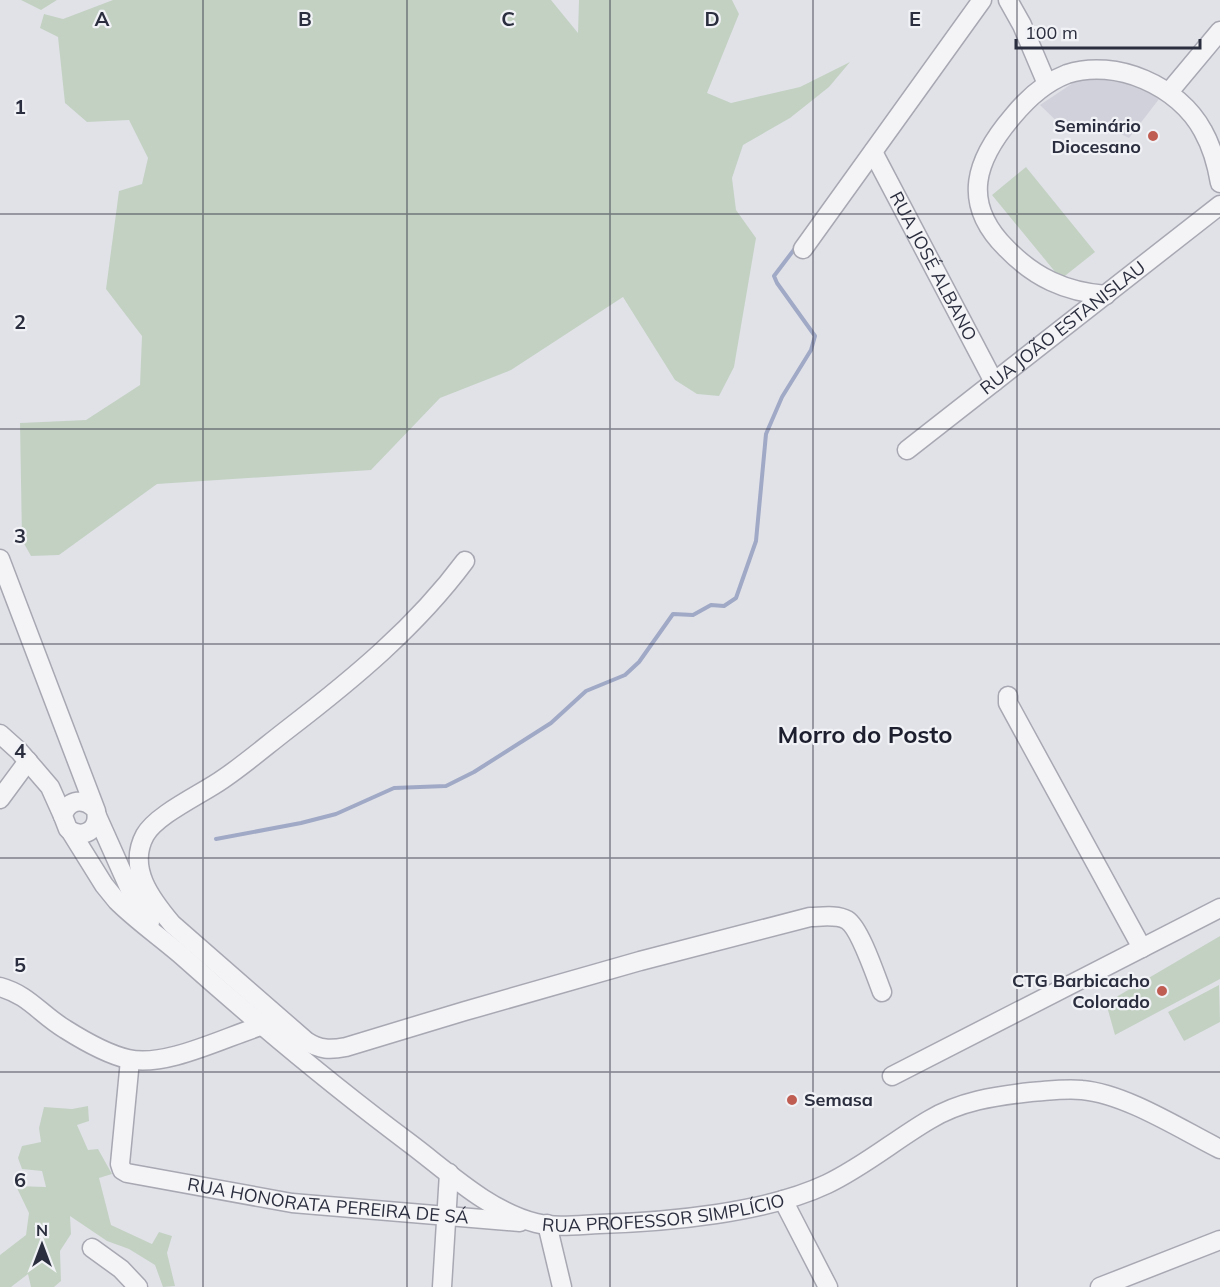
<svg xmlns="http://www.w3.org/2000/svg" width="1220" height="1287" font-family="Mulish,sans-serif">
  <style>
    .built { fill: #d0d1da }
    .green { fill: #c3d1c3 }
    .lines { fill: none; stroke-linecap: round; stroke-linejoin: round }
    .stream { stroke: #a0a9c5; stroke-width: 4 }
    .minor-casing { stroke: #a7a8b2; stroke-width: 21 }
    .minor { stroke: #f4f4f7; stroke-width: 18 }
    .grid { fill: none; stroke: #2b2e3e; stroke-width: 1.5; stroke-opacity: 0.55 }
    .poi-dot { fill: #c05d53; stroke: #f1f2f6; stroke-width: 2 }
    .labels { text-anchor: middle; stroke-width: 4.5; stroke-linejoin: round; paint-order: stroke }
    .poi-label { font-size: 18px; font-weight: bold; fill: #2b2e3e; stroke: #f1f2f6; text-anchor: end }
    .street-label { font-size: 18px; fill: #2b2e3e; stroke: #f1f2f6 }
    .district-label { font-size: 24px; font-weight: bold; fill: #1d1f2f; stroke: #f1f2f6 }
    .grid-label { font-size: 20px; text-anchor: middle; font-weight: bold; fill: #2b2e3e; stroke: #f1f2f6; stroke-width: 4.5; stroke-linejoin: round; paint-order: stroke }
  </style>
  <rect width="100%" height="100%" fill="#e1e2e8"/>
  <path class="built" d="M 1085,75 L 1119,78 L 1150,92 L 1159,99 L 1129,138 L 1113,130 L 1097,126 L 1087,126 L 1067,131 L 1040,105 Z"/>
  <path class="green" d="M 21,0 L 57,0 L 41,10 Z
    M 113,0 L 551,0 L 578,33 L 579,0 L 732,0 L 739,14 L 707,93 L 731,103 L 800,87 L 850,62 L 829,87 L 790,118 L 743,145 L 732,178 L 736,210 L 756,238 L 734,367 L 719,396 L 697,394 L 675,380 L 623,297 L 511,370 L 440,398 L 371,470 L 157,484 L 59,555 L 31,556 L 22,540 L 20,423 L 86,420 L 140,385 L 142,336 L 106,289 L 119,191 L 142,184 L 148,158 L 129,120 L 87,122 L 65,103 L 58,37 L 40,28 L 44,14 L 63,19 Z
    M 1026,167 L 1095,252 L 1061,279 L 992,195 Z
    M 1220,936 L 1220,979 L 1115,1035 L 1106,1003 Z
    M 1219,985 L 1220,1022 L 1184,1041 L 1168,1012 Z
    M 88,1106 L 89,1121 L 77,1125 L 88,1150 L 98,1149 L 112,1174 L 99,1178 L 111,1225 L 152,1244 L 159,1232 L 172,1236 L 167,1253 L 175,1286 L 163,1287 L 155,1265 L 129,1249 L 107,1241 L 70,1216 L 71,1234 L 60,1251 L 61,1281 L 54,1287 L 31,1287 L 28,1274 L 11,1287 L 0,1287 L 0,1255 L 26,1235 L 29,1213 L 16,1186 L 46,1187 L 42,1171 L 22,1169 L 18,1158 L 22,1146 L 41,1142 L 39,1128 L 44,1107 L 72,1109 Z"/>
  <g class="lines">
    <path class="stream" d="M 216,839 L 301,823 L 336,814 L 394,788 L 446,786 L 474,772 L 551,723 L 586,691 L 625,675 L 639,662 L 673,614 L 693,615 L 711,605 L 724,606 L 736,598 L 756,541 L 766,434 L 782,397 L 811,350 L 815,336 L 777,283 L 774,276 L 796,247"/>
    <g class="minor-casing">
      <g id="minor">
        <path d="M 1008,0 L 1022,25 L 1047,84"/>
        <path d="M 1169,92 L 1220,31"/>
        <path id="s1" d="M 873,152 L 994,382"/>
        <path d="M 803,249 L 982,0"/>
        <path d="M 1106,295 C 1065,292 1034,277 1006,248 C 960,202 976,159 1013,116 C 1027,99 1046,82 1067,74 C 1116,58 1179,86 1203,131 C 1212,147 1217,165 1220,183"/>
        <path id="s2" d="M 907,450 L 1220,205"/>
        <path d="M 0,559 L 96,811 C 100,830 83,840 68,829 L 63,816 C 67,801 81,797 93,807"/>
        <path d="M 465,561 C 416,627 353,679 288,729 C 266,746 245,764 223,779 C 202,794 157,814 145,835 C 127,868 151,899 172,924 L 306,1041 C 320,1050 330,1050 346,1047 L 465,1011 L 640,961 L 810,917 C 820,917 837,914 847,920 C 860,928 876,977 882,992"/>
        <path d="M 1008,696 L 1008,703 L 1142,948"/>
        <path d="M 0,734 L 19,751 L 50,787 L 63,816"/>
        <path d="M 0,799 L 28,761"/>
        <path d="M 97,816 L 131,892 L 150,922"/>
        <path id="s3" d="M 71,832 L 104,885 L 117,901 C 136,920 159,936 180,954 C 254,1020 329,1083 408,1142 C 447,1171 488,1211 536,1223 C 555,1228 578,1225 599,1224 C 667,1222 766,1213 827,1184 C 863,1167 895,1140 929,1120 C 960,1101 995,1096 1031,1092 C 1048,1091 1065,1088 1082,1090 C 1126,1094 1180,1129 1220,1149"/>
        <path d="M 0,987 C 29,995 40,1014 65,1029 C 84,1041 106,1054 128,1059 C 165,1068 225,1037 261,1026"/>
        <path id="s4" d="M 130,1060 L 120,1164 L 122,1170 L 127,1173 L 292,1203 L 520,1222"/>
        <path d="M 892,1076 L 1220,908"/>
        <path d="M 783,1200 L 828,1287"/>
        <path d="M 547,1224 L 562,1287"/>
        <path d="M 92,1248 L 121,1269 L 138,1287"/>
        <path d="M 442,1287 L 449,1173"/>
        <path d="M 1100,1287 L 1220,1240"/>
      </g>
    </g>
    <use href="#minor" class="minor"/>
  </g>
  <path class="grid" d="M 203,0 L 203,1287M 407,0 L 407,1287M 610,0 L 610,1287M 813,0 L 813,1287M 1017,0 L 1017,1287M 0,214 L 1220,214M 0,429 L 1220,429M 0,644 L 1220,644M 0,858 L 1220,858M 0,1072 L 1220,1072"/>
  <g class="poi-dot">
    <circle cx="1153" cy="136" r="6"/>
    <circle cx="1162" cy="991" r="6"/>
    <circle cx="792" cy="1100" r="6"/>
  </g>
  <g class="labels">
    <g class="poi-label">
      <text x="1141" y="132">Seminário<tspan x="1141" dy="21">Diocesano</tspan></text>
      <text x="1150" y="987">CTG Barbicacho<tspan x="1150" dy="21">Colorado</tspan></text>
      <text x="804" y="1106" text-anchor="start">Semasa</text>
    </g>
    <g class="street-label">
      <text dy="6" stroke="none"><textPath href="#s1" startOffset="129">RUA JOSÉ ALBANO</textPath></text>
      <text dy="6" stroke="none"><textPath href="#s2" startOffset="198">RUA JOÃO ESTANISLAU</textPath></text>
      <text dy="6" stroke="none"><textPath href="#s4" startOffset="320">RUA HONORATA PEREIRA DE SÁ</textPath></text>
      <text dy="6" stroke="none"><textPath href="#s3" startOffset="742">RUA PROFESSOR SIMPLÍCIO</textPath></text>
    </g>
    <g class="district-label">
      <text x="865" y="743">Morro do Posto</text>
    </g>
  </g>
  <g class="grid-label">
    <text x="102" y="26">A</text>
    <text x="305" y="26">B</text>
    <text x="508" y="26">C</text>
    <text x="712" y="26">D</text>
    <text x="915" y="26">E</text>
    <text x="20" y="114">1</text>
    <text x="20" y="329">2</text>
    <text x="20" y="543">3</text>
    <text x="20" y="758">4</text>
    <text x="20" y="972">5</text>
    <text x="20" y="1187">6</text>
  </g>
  <g transform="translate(42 1245)" stroke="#f1f2f6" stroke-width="4.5" paint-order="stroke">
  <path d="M0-4.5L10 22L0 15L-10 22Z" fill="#2b2e3e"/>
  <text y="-9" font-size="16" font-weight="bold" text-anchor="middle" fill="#2b2e3e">N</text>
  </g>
  <path d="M1016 39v9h184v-9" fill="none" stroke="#2b2e3e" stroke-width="3"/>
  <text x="1025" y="39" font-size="18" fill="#2b2e3e" stroke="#f1f2f6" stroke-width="4.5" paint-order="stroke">100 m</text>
</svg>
